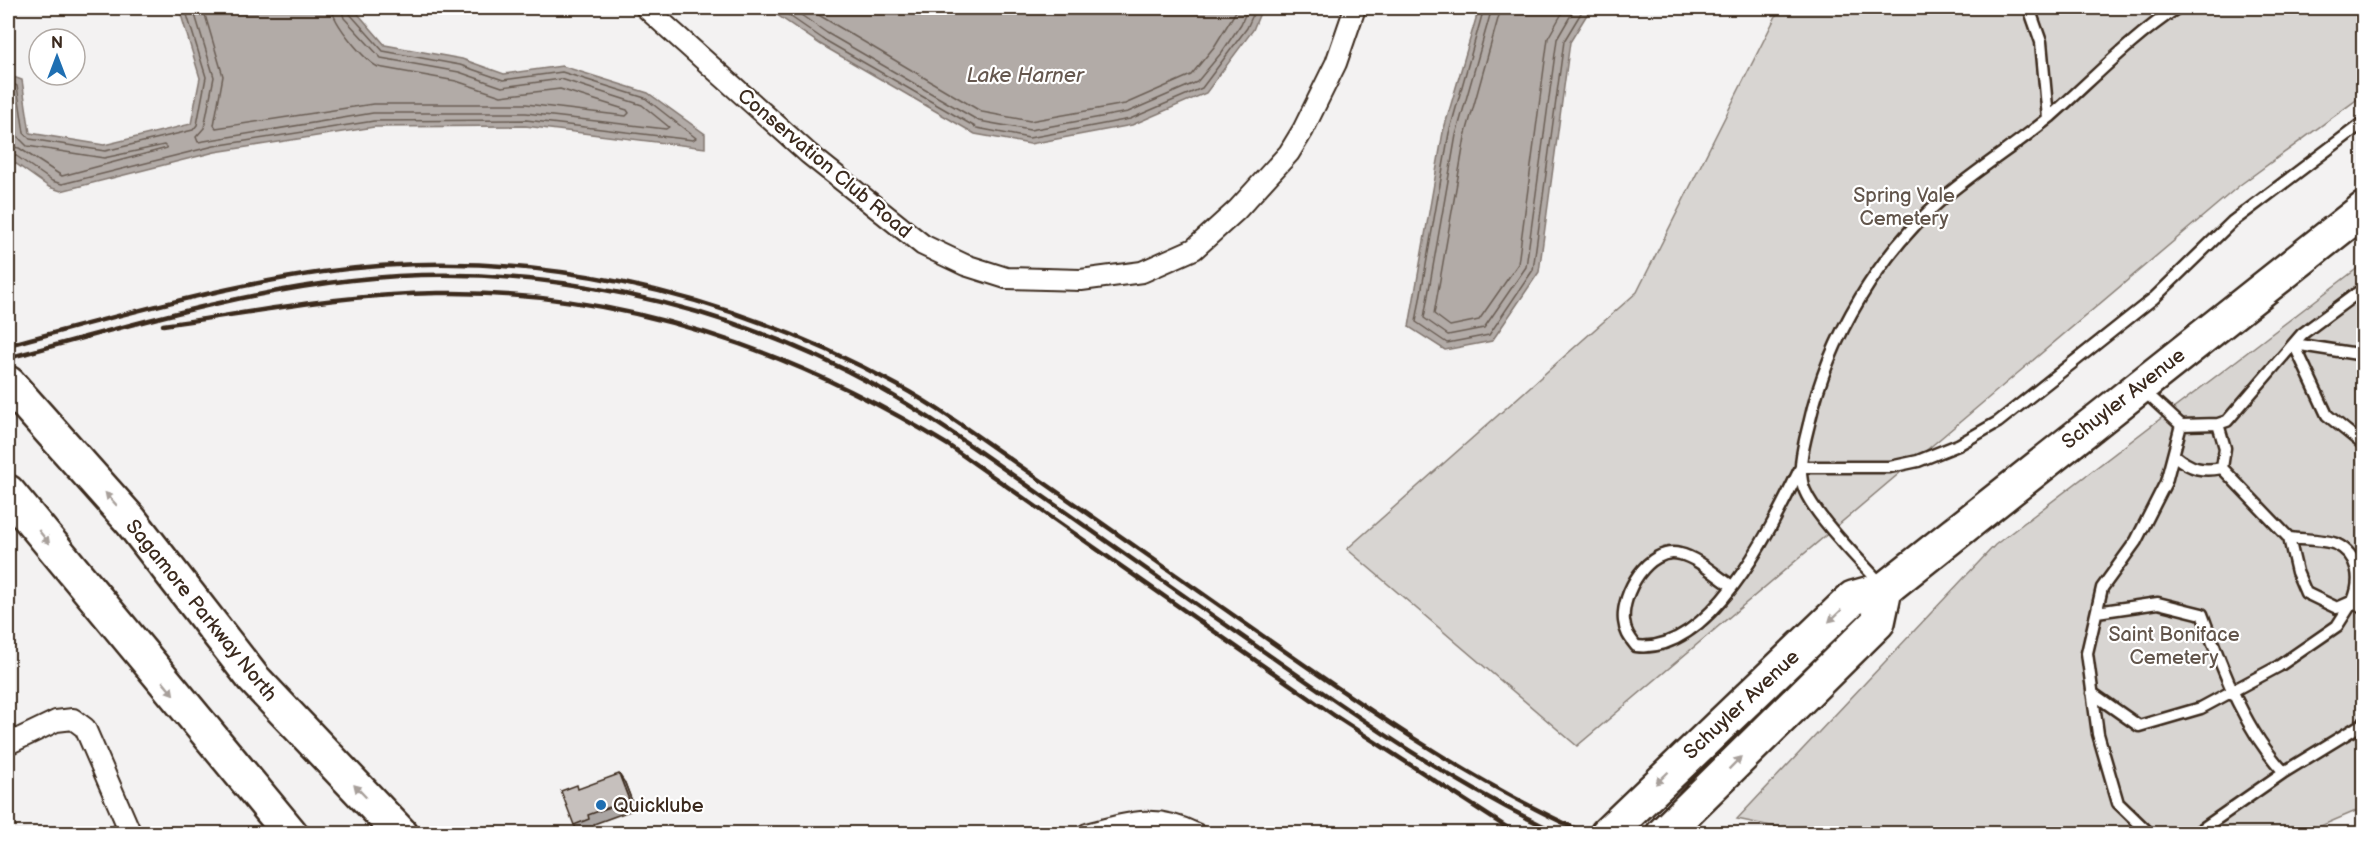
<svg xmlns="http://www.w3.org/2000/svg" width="2371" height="841" font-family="'Balsamiq Sans',sans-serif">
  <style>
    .green { fill: #d8d5d2; stroke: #8a8078; stroke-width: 1.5 }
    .water { fill: #b2aba7; stroke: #827770; stroke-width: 1.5 }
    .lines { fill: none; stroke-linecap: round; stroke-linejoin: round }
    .shore { stroke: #6b5e55; stroke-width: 1.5 }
    .lane-casing { stroke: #3b2a1e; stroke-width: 15 }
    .street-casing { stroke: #3b2a1e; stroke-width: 24 }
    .highway-casing { stroke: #3b2a1e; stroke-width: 38 }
    .lane { stroke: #fff; stroke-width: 10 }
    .street { stroke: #fff; stroke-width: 20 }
    .highway { stroke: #fff; stroke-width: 33 }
    .rail { stroke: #3b2a1e; stroke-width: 4.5 }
    .wall { fill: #aaa5a3; stroke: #3b2a1e; stroke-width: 1.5 }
    .shaded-wall { fill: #8b8684; stroke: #3b2a1e; stroke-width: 1.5 }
    .building { fill: #c6c0bd; stroke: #3b2a1e; stroke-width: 1.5 }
    .oneway { fill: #a79f9a }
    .poi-dot { fill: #1f6fb2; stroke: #fff; stroke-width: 2 }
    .labels { text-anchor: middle; stroke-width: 4.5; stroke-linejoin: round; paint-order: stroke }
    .street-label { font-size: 20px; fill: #3b2a1e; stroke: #fff }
    .park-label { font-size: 20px; fill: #62554b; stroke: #fff }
    .poi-label { font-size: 20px; fill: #3b2a1e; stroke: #fff; text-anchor: start }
    .water-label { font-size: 21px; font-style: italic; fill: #65574e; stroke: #fff }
  </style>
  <rect width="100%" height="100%" fill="#f3f2f2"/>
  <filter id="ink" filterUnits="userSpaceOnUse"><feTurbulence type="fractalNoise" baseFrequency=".0167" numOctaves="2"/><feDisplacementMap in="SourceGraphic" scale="12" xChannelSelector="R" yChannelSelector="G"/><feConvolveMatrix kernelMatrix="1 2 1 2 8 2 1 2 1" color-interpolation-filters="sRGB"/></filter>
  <g filter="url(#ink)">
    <path class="green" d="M 1780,8 L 2363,8 L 2363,95 L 2240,185 L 1577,746 L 1347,549 L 1637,292 Z
      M 2363,264 L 2363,808 L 2302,834 L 1810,834 L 1737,819 L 1995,545 Z"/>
    <path class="water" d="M 179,8 L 353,8 L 385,45 L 462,59 L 504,74 L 562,66 L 648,93 L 705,134 L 705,148 L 525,126 L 374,127 L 215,152 L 61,191 L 49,187 L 8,158 L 8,75 L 22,80 L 30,133 L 104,145 L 191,124 L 200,78 Z
      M 767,8 L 1262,8 L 1253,30 L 1206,93 L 1132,125 L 1030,144 L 975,134 L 820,44 Z
      M 1479,8 L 1591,8 L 1570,42 L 1539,272 L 1492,341 L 1445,350 L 1409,327 L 1443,132 Z"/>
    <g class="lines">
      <path class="shore" d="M 193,8 L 214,77 L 204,128 L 196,137 L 198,142 L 373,113 L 526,113 L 666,129 L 669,127 L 642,105 L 561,79 L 502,87 L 459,72 L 381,58 L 344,18 L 341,8
        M 203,8 L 223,76 L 214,125 L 216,128 L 373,104 L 526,104 L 626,116 L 629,113 L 627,110 L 560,89 L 501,96 L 456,81 L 378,67 C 364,60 333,23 332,8
        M 778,8 L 823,39 L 977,128 L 1029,138 L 1130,119 L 1202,88 L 1247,28 L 1256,8
        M 791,8 L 827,33 L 979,121 L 1030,130 L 1128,112 L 1197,82 L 1222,52 L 1241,24 L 1248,8
        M 807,8 L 982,112 L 1030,121 L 1125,104 L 1191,75 L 1214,47 L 1238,8
        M 1484,8 L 1449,133 L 1416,322 L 1447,343 L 1489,335 L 1533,270 L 1564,41 L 1584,8
        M 1492,8 L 1456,135 L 1424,318 L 1448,335 L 1484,328 L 1526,267 L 1557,39 L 1575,8
        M 1501,8 L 1465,137 L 1434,314 L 1450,326 L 1479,320 L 1518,264 L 1548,38 L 1565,8
        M 8,81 L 17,86 L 24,133 L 30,139 L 105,151 L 193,130 L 197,125 L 206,77 L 185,8
        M 8,89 L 10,92 L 17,136 L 27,146 L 104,158 L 164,145 L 167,148 L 62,176 L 19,148 L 8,146
        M 8,153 L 15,155 L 52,181 L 62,184 L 214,146 L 374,121 L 526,120 L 693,140 L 696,138 L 645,98 L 562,72 L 503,80 L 460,65 L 383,51 L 350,14 L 349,8"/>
      <g class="lane-casing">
        <path id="lane" d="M 2029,8 L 2041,42 L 2048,118
          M 2294,344 L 2327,415 L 2364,445
          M 2294,344 L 2364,355
          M 2143,390 L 2181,425 L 2218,424 L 2227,421 L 2302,334 L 2364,288
          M 2175,456 C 2191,469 2202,472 2222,468 L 2225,448 L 2218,424
          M 2222,468 L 2289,538 L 2297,572 L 2306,593 L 2337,608 L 2353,601 C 2362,580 2359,555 2336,544 C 2324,539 2303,540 2289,538
          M 1732,586 C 1716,576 1698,558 1680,554 C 1648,546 1621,594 1624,621 C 1625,632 1630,638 1636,646 C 1712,655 1773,524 1801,467 L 1890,467 L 1918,461 L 1958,445 L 1998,422 L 2154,298 L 2232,222 L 2364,122
          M 1883,586 C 1862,563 1816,517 1805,491 C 1796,471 1804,444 1809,424 C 1828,338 1880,251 1948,194 C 1981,167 2017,144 2050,117 C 2092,80 2130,39 2177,8
          M 2353,601 L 2364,609
          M 2097,612 L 2158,603 L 2202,614 C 2223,670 2243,728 2284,772
          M 2092,693 L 2139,726 L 2201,708 L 2279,666 L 2337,626 L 2353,601 L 2364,592
          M 112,834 L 128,826
          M 2150,834 L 2118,803 L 2098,734 L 2087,653 L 2102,588 L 2136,541 L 2166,482 L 2181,425
          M 2195,834 L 2284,772 L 2364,723"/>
      </g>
      <g class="street-casing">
        <path id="street" d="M 646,8 L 809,154 L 923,245 L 965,265 L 1006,278 L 1081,280 L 1142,272 L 1194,249 L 1237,210 L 1289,153 L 1303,130 L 1336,63 L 1355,8
          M 8,744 L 56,721 L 73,719 L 85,728 L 131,834
          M 1087,834 C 1129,823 1155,813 1196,834"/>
      </g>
      <g class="highway-casing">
        <path id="highway" d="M 8,383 L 131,521 L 253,678 L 401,834
          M 8,492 L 291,834
          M 1607,834 L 1853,598 L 1885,589 L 2364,209
          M 1663,834 L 1878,622 L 1885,589"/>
      </g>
      <use href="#lane" class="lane"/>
      <use href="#street" class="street"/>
      <use href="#highway" class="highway"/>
      <path class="rail" d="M 163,325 C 254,312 346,294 438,293 C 623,290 792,349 948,445 L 1335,716 L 1517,834
        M 8,345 C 111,318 217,287 323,272 C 522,244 723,289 897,385 C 946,412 991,446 1036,477 C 1096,519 1156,561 1216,603 C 1336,687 1453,773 1587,834
        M 8,358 C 121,328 235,293 352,280 C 530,260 719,300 876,386 C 934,418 987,457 1041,495 C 1095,533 1149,571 1203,609 C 1319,689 1432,775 1560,834"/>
    </g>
    <path class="wall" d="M 625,783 L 635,809 L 594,824 L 596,828 L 580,834 L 574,825 Z"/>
    <path class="shaded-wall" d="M 619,774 L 625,783 L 635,809 L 629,800 Z"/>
    <path class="building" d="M 619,774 L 629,800 L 588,815 L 589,819 L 574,825 L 561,791 L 577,785 L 578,789 Z"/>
    <defs><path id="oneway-solid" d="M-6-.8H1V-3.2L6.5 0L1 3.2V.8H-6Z" transform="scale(1.5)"/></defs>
    <g class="oneway">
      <use href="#oneway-solid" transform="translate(111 499) rotate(-132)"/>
      <use href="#oneway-solid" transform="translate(44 537) rotate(51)"/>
      <use href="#oneway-solid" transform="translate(1835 616) rotate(137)"/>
      <use href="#oneway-solid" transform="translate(168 688) rotate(50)"/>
      <use href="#oneway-solid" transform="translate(1735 763) rotate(-45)"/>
      <use href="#oneway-solid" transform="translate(1662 778) rotate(136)"/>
      <use href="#oneway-solid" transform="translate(360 791) rotate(-134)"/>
    </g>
  </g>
  <circle class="poi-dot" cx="601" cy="805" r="6"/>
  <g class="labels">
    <g class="street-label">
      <text transform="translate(825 163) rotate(40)" y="7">Conservation Club Road</text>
      <text transform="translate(2123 398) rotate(-38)" y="7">Schuyler Avenue</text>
      <text transform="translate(202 610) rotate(51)" y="7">Sagamore Parkway North</text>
      <text transform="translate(1741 704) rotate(-43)" y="7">Schuyler Avenue</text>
    </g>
    <g class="park-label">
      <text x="1904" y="202">Spring Vale<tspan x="1904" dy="23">Cemetery</tspan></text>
      <text x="2174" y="641">Saint Boniface<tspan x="2174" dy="23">Cemetery</tspan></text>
    </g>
    <g class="poi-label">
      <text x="613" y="812">Quicklube</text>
    </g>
    <g class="water-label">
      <text x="1025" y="82">Lake Harner</text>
    </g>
  </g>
  <rect width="2371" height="841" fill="none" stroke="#fff" stroke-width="30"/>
  <rect x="15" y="15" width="2341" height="811" fill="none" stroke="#3b2a1e" stroke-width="2" filter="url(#ink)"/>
  <g transform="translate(57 57)"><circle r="28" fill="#ffffff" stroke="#b1aaa5" stroke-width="1.5"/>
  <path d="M0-4.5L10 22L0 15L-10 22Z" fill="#1f6fb2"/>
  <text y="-9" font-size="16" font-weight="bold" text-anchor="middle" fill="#3b2a1e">N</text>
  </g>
</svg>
